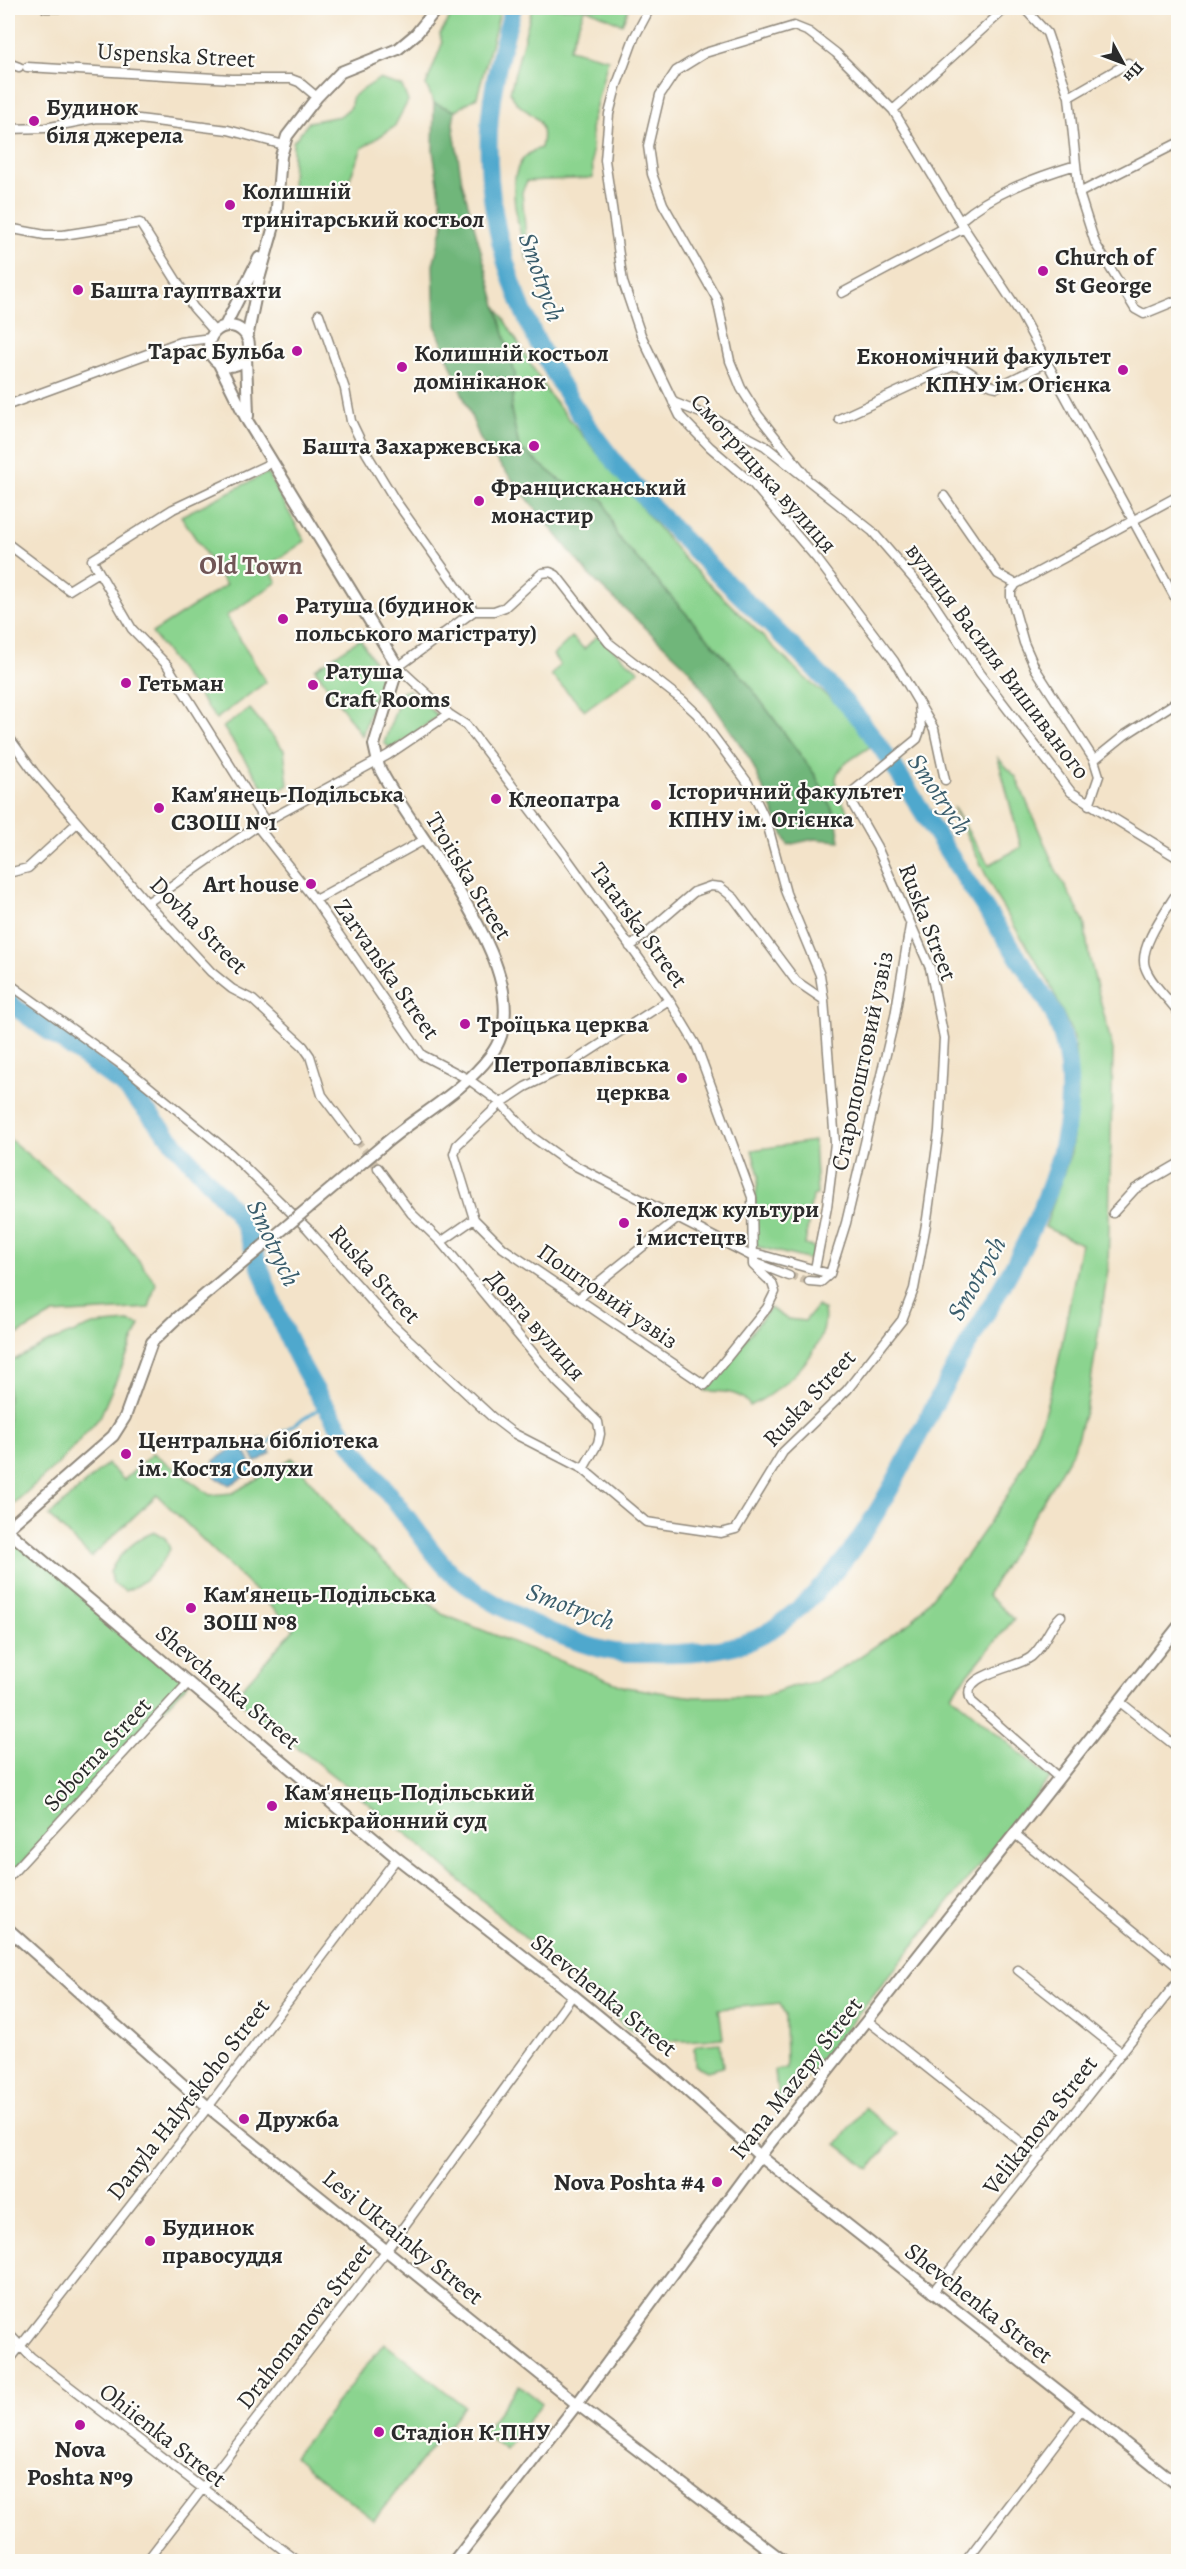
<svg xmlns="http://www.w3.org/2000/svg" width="1186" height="2569" font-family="Alegreya,serif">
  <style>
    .green { fill: #8bd48f; stroke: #5b805d; stroke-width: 1.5 }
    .forest { fill: #70b67a; stroke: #4e7052; stroke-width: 1.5 }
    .water { fill: #50a8cd; stroke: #3e6a7c; stroke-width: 1.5 }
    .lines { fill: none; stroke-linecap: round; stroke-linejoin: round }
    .stream { stroke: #50a8cd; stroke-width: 3 }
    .river { stroke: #50a8cd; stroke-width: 18 }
    .minor-tunnel { stroke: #cbbea9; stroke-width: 8; stroke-dasharray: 8 4; stroke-linecap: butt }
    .minor-casing { stroke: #8f877a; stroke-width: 11 }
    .tertiary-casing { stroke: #8f877a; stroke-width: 14 }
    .secondary-casing { stroke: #8f877a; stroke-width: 14 }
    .minor { stroke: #fff; stroke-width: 8 }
    .tertiary { stroke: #fff; stroke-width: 10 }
    .secondary { stroke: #fff; stroke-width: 10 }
    .secondary-bridge-casing { stroke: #8f877a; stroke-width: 14; stroke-linecap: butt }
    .secondary-bridge { stroke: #fff; stroke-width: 10 }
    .poi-dot { fill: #b5179e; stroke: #fdfcf7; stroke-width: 2 }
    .labels { text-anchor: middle; stroke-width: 4.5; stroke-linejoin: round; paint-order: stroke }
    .street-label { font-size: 24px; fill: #2b2b2b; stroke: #fdfcf7 }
    .poi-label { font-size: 24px; font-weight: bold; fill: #2b2b2b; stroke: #fdfcf7; text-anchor: start }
    .water-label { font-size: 26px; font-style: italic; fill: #3a5d6c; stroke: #fdfcf7 }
    .neighbourhood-label { font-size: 26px; font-weight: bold; fill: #705656; stroke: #fdfcf7 }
  </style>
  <rect width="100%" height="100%" fill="#fdfcf7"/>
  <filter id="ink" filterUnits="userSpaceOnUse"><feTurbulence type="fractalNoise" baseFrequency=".0167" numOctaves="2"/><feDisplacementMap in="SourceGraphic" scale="12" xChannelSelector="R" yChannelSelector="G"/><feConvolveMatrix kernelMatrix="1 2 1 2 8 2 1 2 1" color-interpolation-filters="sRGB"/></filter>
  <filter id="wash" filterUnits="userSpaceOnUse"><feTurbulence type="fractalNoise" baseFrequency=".008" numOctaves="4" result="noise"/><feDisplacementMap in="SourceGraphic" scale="24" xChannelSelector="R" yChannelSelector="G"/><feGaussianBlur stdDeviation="1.35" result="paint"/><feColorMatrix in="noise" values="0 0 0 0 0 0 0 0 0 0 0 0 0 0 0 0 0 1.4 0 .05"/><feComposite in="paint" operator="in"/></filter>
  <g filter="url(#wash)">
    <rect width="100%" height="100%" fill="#f3e3c9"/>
    <path class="green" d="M 456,8 L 501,8 L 477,97 L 455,111 L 434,103 L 426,85 L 442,44 L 440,34 Z
      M 532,8 L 629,8 L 622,24 L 585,8 L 569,49 L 608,59 L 591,125 L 593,178 L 527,181 L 522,192 L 528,263 C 521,231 494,161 541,148 C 550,110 521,118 510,92 Z
      M 379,79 L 402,86 L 408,101 L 394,127 L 362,148 L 346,188 L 292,200 L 293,142 L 309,122 L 340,116 L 351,107 L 352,97 Z
      M 496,306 L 548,393 L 685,560 L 805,678 L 849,714 L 873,745 C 832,771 825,773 852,819 L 836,817 L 815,775 L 746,681 L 617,536 L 604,500 L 561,481 L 519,447 L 511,410 L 515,374 Z
      M 267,473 L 305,541 L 268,566 L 277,582 L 226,616 L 266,682 L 216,719 L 152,633 L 226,585 L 181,516 Z
      M 597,636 L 639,671 L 585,710 L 551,675 L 560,665 L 553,655 L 572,637 L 584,649 Z
      M 360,639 L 382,674 L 362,736 L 315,669 Z
      M 409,690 L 438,716 L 392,749 L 384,743 L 402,692 Z
      M 250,709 L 284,750 L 288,785 L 269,796 L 223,727 Z
      M 998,758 L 1016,777 L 1055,868 L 1084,921 L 1089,956 L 1113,1050 L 1108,1270 L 1088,1401 L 1074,1449 L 987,1595 L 1014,1619 L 951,1695 L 1050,1778 L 779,2111 L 775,2070 L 786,2068 L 785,2015 L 780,2003 L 719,2009 L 723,2038 C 685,2041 662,2046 627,2028 L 413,1839 L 234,1697 L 294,1629 L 157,1495 L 91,1557 L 49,1516 L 107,1464 L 124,1480 L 153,1453 L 210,1495 L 233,1493 L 292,1458 L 355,1536 L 442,1614 L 625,1687 L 694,1697 L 765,1696 L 790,1687 L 815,1682 L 847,1665 L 912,1621 L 966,1556 L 1004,1501 L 1025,1463 L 1044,1414 L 1058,1363 L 1081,1244 L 1045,1227 L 1071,1152 L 1078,1095 L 1074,1038 L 1049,982 L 998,900 L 953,807 L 989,865 L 1021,847 Z
      M 8,1138 L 109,1222 L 156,1283 L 149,1308 L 53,1314 L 8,1340 Z
      M 814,1141 L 817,1195 L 812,1196 L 805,1245 L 814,1247 L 811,1260 L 755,1246 L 749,1238 L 759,1175 L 752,1150 Z
      M 817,1306 L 824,1310 C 831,1348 782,1391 750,1406 C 741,1390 721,1392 705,1391 L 770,1308 L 787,1319 L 805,1321 Z
      M 128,1322 L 140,1325 L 100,1417 L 59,1463 L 11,1506 L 8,1503 L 8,1363 L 49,1342 L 93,1325 Z
      M 8,1531 L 189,1682 L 8,1878 Z
      M 155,1532 L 165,1538 L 170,1549 C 161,1567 144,1584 125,1591 L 113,1583 L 110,1572 C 118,1554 137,1538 155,1532 Z
      M 720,2043 L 723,2067 L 707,2071 L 695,2065 L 694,2048 L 698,2045 Z
      M 865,2108 L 897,2134 L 869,2169 L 837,2144 Z
      M 384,2343 L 464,2406 L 374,2520 L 294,2457 Z
      M 519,2385 L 542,2403 L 506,2450 L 483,2432 Z"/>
    <path class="forest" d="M 434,103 L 455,111 L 453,124 L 462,182 L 515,374 L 511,410 L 519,447 L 561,481 L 604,500 L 617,536 L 746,681 L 815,775 L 836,817 L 840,841 L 814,839 L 788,845 L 750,759 L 689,669 L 589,575 L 481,441 L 435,325 L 433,265 L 444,221 L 433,151 Z"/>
    <path class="water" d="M 261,1437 L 271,1453 L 256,1462 L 247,1446 Z
      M 240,1443 L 255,1470 L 230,1485 L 215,1477 L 214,1461 Z"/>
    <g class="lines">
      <path class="stream" d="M 266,1445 L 273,1438 L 325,1405"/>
      <path class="river" d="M 8,1002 L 125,1087 L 233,1209 L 244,1225 C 260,1264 272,1305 290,1342 C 320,1407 366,1464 409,1520 C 424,1539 438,1562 456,1577 C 495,1608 560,1640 609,1651 C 623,1654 638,1653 653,1653 C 685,1654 740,1651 768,1632 C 861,1570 898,1470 950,1376 C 1009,1270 1116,1126 1047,1001 C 1012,948 976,896 942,843 C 913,798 887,751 852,710 C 799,648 738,596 681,537 C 575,428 482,288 489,130 C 491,88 502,47 513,8"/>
    </g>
  </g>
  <g filter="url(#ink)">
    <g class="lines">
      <path class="minor-tunnel" d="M 356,1140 L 378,1168
        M 789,1276 L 809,1281"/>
      <g class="minor-casing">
        <path id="minor" d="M 45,8 L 60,8
          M 650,8 L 634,38 L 616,87 L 609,114 L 605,160 L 623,282 L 641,335 L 680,416 L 710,447 L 753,484 L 817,559 L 894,661 L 934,729 L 945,780
          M 1024,8 L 1047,33 L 1069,97 L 1128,63
          M 8,63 L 19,67
          M 27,67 L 232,79 L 291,79 L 299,82 L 317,97
          M 1069,97 L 1079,193 L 1178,143
          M 893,110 L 1006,8
          M 8,129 L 45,128 L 97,118 L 139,119 L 228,130 L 284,145
          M 1079,193 L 1095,243 L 1135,309 L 1144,314 L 1178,300
          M 960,221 C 992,193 1036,177 1076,165
          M 8,228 L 45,235 L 63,235 L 140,223 L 193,307 L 215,332
          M 842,293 L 964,228
          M 319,314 L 345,389 L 351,421 L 367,454 L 395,500 L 474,611
          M 673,402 L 713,418 L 765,446 L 872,531 L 930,598 L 980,673 L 1071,792 L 1178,858
          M 8,405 L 180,342 L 211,338
          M 839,419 L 953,366 C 970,366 980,385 997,387 L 1048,362
          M 806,476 L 758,415 L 741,388 L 730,361 L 717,299 L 663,204 L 652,174 L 648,146 L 660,95 L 676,71 L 705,53 L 794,26 L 809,32 L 836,53 L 893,110 L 964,228 L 1020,313 L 1178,603
          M 944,496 L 998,574 L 1016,584 L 1011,591 L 1011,597 L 1024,643 L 1035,668 L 1094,760 L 1125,735 L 1178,701
          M 8,544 L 69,590 L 98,572
          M 1016,584 L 1178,496
          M 8,736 L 34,772 L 147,903 L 211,972 L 232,989 L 253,1000 L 303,1046 L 310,1056 L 322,1095 L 356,1140
          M 1089,805 L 1099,776 L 1094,760
          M 265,821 L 167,665 L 132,629 L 92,560 L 173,509 L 273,462
          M 257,826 L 315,900 L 422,1055 L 468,1079 L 501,1103 L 531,1136 L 566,1161 L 753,1257 L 756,1263 L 789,1276
          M 8,873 L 28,868 L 77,823
          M 1178,891 C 1168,908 1138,947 1145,967 C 1151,984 1168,998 1178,1012
          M 315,900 L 424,840
          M 147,903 L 257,826 L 388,755 L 449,714
          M 630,947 L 694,892 L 711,886 L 720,887 L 734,898 L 796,981 L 824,1000
          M 8,983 L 126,1068 L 230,1153 L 308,1229 L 391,1323 L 492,1417 L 513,1433 L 583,1469 L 646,1522 L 721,1533 L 736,1529 L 783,1452 L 847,1390 L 902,1320 L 914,1289 L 927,1219 L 939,1131 L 944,1038 L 930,968 L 877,847 L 853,805 L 852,792 L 917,739 L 921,728 L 919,704
          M 669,1000 L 562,1069 L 525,1087 L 501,1103 L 457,1145 L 454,1154 L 474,1219 L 503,1248 L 705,1385 L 767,1308 L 775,1292 L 772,1283 L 753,1265 L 752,1197 L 696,1045 L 669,1000 L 563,853 L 466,725 L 449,714 L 398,667 L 474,611 L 494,611 L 505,607 L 542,573 L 550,572 L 556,575 L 609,643 L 682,700 L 697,714 L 748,783 L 767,823 L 786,893 L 820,975 L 824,1000 L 835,1143 L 827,1207 L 815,1269
          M 378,1168 L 411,1213 L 441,1242
          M 1113,1213 L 1135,1189 L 1178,1164
          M 474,1219 L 441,1242 L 558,1383 L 598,1422 L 600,1434 L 598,1443 L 583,1469
          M 753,1257 L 758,1254 L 830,1274
          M 809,1281 L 821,1282 L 830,1274 L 846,1223 L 895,1016 L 910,926
          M 579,1298 L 677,1219
          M 1120,1702 L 1178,1748
          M 1059,1778 L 972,1702 C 956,1674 1016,1669 1031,1657 C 1045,1645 1048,1628 1061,1616
          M 1015,1834 L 1178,1967
          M 8,1878 L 189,1682
          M 1018,1970 L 1122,2053
          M 868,2021 L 1040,2157
          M 932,2293 L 1178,1981
          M 8,2333 L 31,2357 L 299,2562
          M 8,2362 L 208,2107 L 397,1858
          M 146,2562 L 386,2251 L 573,1995
          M 965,2562 L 1081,2410"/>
      </g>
      <g class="tertiary-casing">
        <path id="tertiary" d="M 8,1531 L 397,1858 L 573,1995 L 662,2068 L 760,2156 L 1178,2485
          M 8,1929 L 208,2107 L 577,2404 L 785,2562
          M 454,2562 L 577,2404 L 760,2156 L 1178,1627"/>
      </g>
      <g class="secondary-casing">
        <path id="secondary" d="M 225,326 L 259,258
          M209 346a20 20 0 1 1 40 0a20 20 0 1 1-40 0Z
          M 247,338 L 259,279 L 276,219 L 281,156 L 287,136 L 317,97 L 341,72 L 398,49 L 416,34 L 437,8
          M 246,356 L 248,416
          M 218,362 L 248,422 L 398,667 L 374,745 L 379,767 C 412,837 550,980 490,1056 C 462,1093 416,1116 382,1146
          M 8,1528 L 113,1436 L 125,1417 L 152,1342 L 176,1319"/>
      </g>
      <use href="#minor" class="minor"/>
      <use href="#tertiary" class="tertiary"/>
      <use href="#secondary" class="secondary"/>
      <g class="secondary-bridge-casing">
        <path id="secondary-bridge" d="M 176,1319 L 382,1146"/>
      </g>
      <use href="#secondary-bridge" class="secondary-bridge"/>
    </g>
  </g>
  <g class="poi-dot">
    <circle cx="34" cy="121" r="6"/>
    <circle cx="230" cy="205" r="6"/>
    <circle cx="1043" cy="271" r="6"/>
    <circle cx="78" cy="290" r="6"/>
    <circle cx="297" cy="351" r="6"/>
    <circle cx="402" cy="367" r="6"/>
    <circle cx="1123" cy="370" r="6"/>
    <circle cx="534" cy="446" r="6"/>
    <circle cx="479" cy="501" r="6"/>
    <circle cx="283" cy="619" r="6"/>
    <circle cx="126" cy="683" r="6"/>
    <circle cx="313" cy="685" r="6"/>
    <circle cx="496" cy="799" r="6"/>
    <circle cx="656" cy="805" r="6"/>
    <circle cx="159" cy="808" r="6"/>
    <circle cx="311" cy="884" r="6"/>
    <circle cx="465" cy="1024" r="6"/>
    <circle cx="682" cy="1078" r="6"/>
    <circle cx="624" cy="1223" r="6"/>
    <circle cx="126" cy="1454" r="6"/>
    <circle cx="191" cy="1608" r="6"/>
    <circle cx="272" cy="1806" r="6"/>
    <circle cx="244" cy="2119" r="6"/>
    <circle cx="717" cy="2182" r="6"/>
    <circle cx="150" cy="2241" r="6"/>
    <circle cx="80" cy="2425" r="6"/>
    <circle cx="379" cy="2432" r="6"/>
  </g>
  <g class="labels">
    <g class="street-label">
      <text transform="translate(176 55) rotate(3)" y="8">Uspenska Street</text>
      <text transform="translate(764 473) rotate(48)" y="8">Смотрицька вулиця</text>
      <text transform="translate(998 661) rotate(53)" y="8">вулиця Василя Вишиваного</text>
      <text transform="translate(469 876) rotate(59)" y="8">Troitska Street</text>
      <text transform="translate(928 922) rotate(69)" y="8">Ruska Street</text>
      <text transform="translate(199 925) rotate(45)" y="8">Dovha Street</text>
      <text transform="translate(639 925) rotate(54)" y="8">Tatarska Street</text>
      <text transform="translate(387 969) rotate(55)" y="8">Zarvanska Street</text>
      <text transform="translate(862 1061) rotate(-78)" y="8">Старопоштовий узвіз</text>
      <text transform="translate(375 1274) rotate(48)" y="8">Ruska Street</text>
      <text transform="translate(608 1296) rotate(35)" y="8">Поштовий узвіз</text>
      <text transform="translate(536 1325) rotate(49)" y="8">Довга вулиця</text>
      <text transform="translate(809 1398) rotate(-47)" y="8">Ruska Street</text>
      <text transform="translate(228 1687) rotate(40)" y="8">Shevchenka Street</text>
      <text transform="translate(97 1754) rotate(-47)" y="8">Soborna Street</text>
      <text transform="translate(604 1995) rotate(39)" y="8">Shevchenka Street</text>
      <text transform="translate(796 2078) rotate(-52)" y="8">Ivana Mazepy Street</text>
      <text transform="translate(188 2099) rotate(-52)" y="8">Danyla Halytskoho Street</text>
      <text transform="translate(1040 2125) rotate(-52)" y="8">Velikanova Street</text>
      <text transform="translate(403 2237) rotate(39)" y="8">Lesi Ukrainky Street</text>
      <text transform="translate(979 2303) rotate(38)" y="8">Shevchenka Street</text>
      <text transform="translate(304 2326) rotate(-52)" y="8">Drahomanova Street</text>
      <text transform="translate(163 2435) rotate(38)" y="8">Ohiienka Street</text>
    </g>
    <g class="poi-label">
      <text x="46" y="115">Будинок<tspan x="46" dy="28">біля джерела</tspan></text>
      <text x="242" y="199">Колишній<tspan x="242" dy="28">тринітарський костьол</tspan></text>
      <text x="1055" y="265">Church of<tspan x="1055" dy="28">St George</tspan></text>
      <text x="90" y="298">Башта гауптвахти</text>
      <text x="285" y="359" text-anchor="end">Тарас Бульба</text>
      <text x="414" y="361">Колишній костьол<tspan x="414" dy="28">домініканок</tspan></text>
      <text x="1111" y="364" text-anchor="end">Економічний факультет<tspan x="1111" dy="28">КПНУ ім. Огієнка</tspan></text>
      <text x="522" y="454" text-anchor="end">Башта Захаржевська</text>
      <text x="491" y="495">Францисканський<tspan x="491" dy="28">монастир</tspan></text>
      <text x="295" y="613">Ратуша (будинок<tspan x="295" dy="28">польського магістрату)</tspan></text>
      <text x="325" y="679">Ратуша<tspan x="325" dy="28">Craft Rooms</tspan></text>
      <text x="138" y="691">Гетьман</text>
      <text x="668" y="799">Історичний факультет<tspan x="668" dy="28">КПНУ ім. Огієнка</tspan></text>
      <text x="171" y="802">Кам'янець-Подільська<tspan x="171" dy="28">СЗОШ №1</tspan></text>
      <text x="508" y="807">Клеопатра</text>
      <text x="299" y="892" text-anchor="end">Art house</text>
      <text x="477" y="1032">Троїцька церква</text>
      <text x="670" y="1072" text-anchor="end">Петропавлівська<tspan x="670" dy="28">церква</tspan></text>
      <text x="636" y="1217">Коледж культури<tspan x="636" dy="28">і мистецтв</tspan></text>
      <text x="138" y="1448">Центральна бібліотека<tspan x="138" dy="28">ім. Костя Солухи</tspan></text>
      <text x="203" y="1602">Кам'янець-Подільська<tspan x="203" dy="28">ЗОШ №8</tspan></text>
      <text x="284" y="1800">Кам'янець-Подільський<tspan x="284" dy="28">міськрайонний суд</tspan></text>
      <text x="256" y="2127">Дружба</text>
      <text x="705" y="2190" text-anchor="end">Nova Poshta #4</text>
      <text x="162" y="2235">Будинок<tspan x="162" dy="28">правосуддя</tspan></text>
      <text x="391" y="2440">Стадіон К-ПНУ</text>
      <text x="80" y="2457" text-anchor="middle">Nova<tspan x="80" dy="28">Poshta №9</tspan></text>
    </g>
    <g class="water-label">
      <text transform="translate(542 277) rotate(71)" y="9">Smotrych</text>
      <text transform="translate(940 794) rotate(56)" y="9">Smotrych</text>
      <text transform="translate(274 1243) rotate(65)" y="9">Smotrych</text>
      <text transform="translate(976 1278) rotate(-60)" y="9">Smotrych</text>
      <text transform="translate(571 1606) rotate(21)" y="9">Smotrych</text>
    </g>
    <g class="neighbourhood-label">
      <text x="251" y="574">Old Town</text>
    </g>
  </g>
  <rect width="1186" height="2569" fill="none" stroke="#fdfcf7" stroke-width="30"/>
  <g transform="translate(1123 63) rotate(131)" stroke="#fdfcf7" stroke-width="4.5" paint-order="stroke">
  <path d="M0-4.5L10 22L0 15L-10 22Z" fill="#2b2b2b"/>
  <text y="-9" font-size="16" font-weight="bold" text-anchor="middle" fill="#2b2b2b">Пн</text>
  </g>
</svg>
